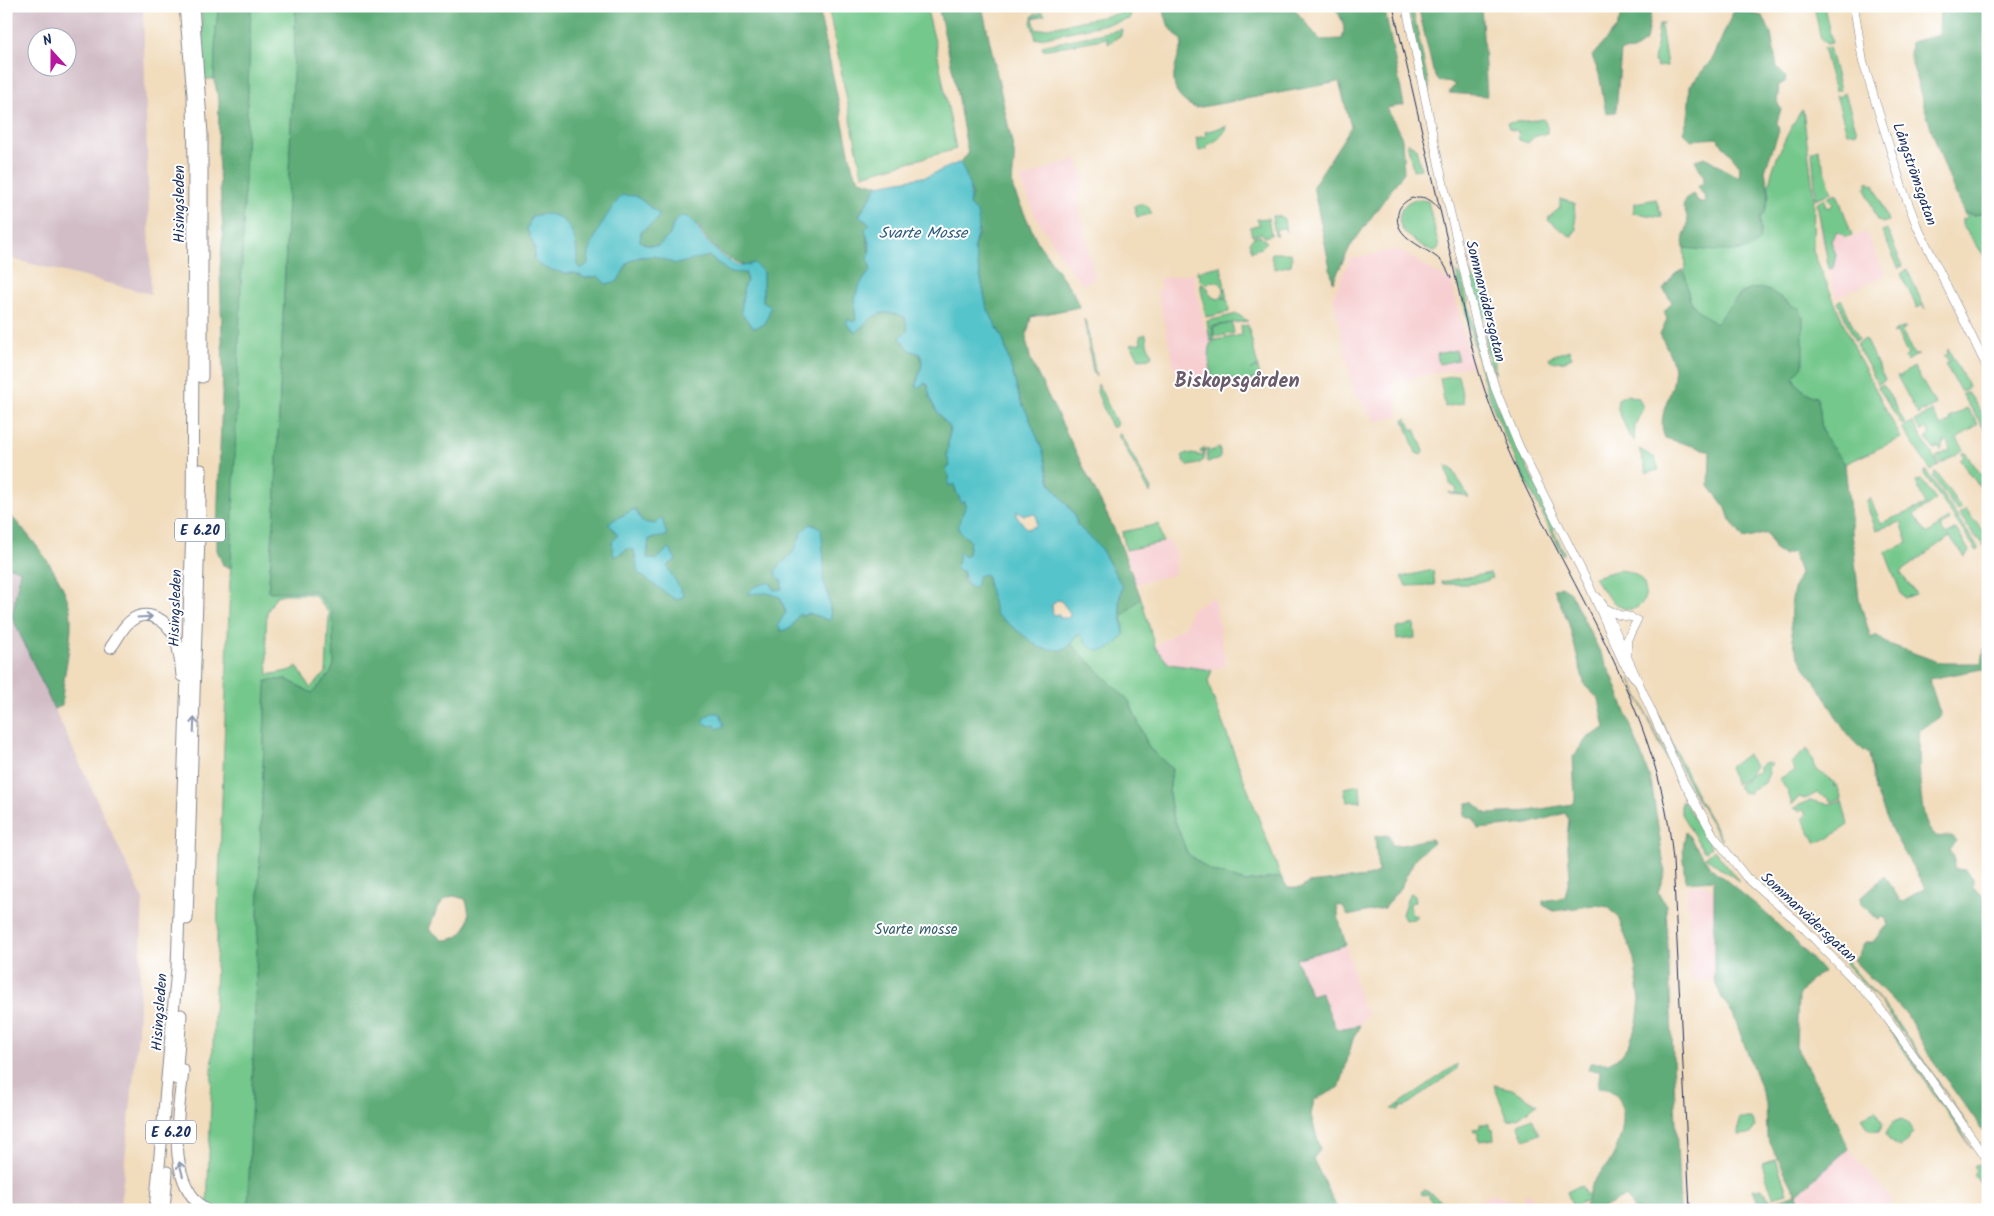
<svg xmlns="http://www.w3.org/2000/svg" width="1994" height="1216" font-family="Kalam,sans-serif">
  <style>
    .built { fill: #f7cfd1 }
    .industrial { fill: #d2bdc6; fill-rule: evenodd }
    .green { fill: #74c88c; stroke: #487c75; fill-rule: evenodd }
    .forest { fill: #5fac78; stroke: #3d6e6b; fill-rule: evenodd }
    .water { fill: #57c4cb; stroke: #397a94; fill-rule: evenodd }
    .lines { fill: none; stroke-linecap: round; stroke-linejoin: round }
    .minor-casing { stroke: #86868d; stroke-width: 9 }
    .highway-casing { stroke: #86868d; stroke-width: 13 }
    .minor { stroke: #fff; stroke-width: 8 }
    .highway { stroke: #fff; stroke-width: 11 }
    .tram { stroke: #1b2f5e; stroke-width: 1 }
    .oneway { stroke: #8d97ae }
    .labels { text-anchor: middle; stroke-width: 4; stroke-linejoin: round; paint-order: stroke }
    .shield { fill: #fff; stroke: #5f6d8e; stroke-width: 1 }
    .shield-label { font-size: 14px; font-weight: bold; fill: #1b2f5e }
    .street-label { font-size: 15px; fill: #1b2f5e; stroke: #fff }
    .park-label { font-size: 15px; fill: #365d6c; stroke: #fff }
    .water-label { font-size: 16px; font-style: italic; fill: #2d5c7f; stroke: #fff }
    .district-label { font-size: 20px; font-weight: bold; fill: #695b6b; stroke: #fff }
  </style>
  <rect width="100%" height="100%" fill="#fff"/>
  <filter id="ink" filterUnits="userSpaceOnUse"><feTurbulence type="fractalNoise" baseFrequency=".02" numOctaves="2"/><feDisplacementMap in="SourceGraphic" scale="10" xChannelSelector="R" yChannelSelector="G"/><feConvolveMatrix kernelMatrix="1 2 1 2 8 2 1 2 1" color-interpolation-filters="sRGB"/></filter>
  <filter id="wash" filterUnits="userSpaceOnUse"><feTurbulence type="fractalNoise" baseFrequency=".0096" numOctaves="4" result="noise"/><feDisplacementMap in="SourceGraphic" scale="20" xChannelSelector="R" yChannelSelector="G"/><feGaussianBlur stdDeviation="1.12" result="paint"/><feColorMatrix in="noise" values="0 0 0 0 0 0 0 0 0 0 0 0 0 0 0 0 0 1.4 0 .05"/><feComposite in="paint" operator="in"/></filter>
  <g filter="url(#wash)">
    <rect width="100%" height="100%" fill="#f1dcbc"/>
    <path class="built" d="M 1076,158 L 1084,178 L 1078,199 L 1095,279 L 1083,284 L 1064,261 L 1035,215 L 1020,179 Z
      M 1822,220 L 1847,239 L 1866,232 L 1885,275 L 1836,298 L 1820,234 L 1819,224 Z
      M 1397,249 L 1452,282 L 1471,366 L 1392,382 L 1399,416 L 1376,422 L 1354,392 L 1333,297 L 1350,259 Z
      M 1193,273 L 1205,330 L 1212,329 L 1223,376 L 1178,384 L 1157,290 L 1161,289 L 1159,279 Z
      M 1170,541 L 1176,556 L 1175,574 L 1136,584 L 1126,551 Z
      M 1214,596 L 1226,665 L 1212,670 L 1169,664 L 1155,647 L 1186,625 L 1191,609 Z
      M 1703,885 L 1715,890 L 1714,980 L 1691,981 L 1687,886 Z
      M 1346,945 L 1362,1006 L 1368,1012 L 1360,1025 L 1338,1029 L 1327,1012 L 1321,993 L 1311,995 L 1296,959 Z
      M 1848,1149 L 1893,1201 L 1886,1210 L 1803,1210 L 1796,1195 Z
      M 1494,1193 L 1505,1199 L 1523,1203 L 1525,1194 L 1529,1193 L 1534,1202 L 1517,1210 L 1482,1210 L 1478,1202 Z"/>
    <path class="industrial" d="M 6,6 L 143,6 L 151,294 L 12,259 L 6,263 ZM 38,38 L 68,38 L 68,68 L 38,68 Z
      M 6,567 L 20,570 L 12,618 L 143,899 L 138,1033 L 120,1210 L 6,1210 Z"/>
    <path class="green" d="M 201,6 L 219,6 L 216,28 L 214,79 L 204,79 Z
      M 251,6 L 296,6 L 275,511 L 268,591 L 315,591 L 332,612 L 334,665 L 331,674 L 312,693 L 286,679 L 266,681 L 248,1210 L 207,1210 ZM 285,594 L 313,594 L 329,613 L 326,673 L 310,688 L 297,666 L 292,670 L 268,675 L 266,634 L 267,612 L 276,596 Z
      M 828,6 L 926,6 L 936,46 L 956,149 L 862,175 Z
      M 1408,6 L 1412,6 L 1430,91 L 1427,92 Z
      M 1814,6 L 1824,6 L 1832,43 L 1827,44 L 1821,40 Z
      M 1131,11 L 1130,19 L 1036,39 L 1031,22 L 1033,15 L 1043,12 L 1045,15 L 1033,18 L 1036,30 Z
      M 1659,24 L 1664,24 L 1661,26 L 1667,66 L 1656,67 L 1657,63 L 1654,62 Z
      M 1122,29 L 1121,35 L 1108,44 L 1107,38 L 1043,50 L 1042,46 Z
      M 1829,47 L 1840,90 L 1835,92 L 1823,48 Z
      M 1845,93 L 1857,132 L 1853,133 L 1852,131 L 1847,133 L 1836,95 L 1839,97 Z
      M 1803,110 L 1814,197 L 1813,251 L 1854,348 L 1901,438 L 1845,464 C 1838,453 1827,445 1823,432 C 1819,420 1822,408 1816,397 C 1806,393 1797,387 1793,377 L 1803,317 L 1786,300 L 1742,292 L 1715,325 C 1709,319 1702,315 1697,309 C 1682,295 1686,266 1684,248 L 1741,251 L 1760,232 C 1758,213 1766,210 1769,195 C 1770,191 1768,187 1769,183 C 1775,158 1787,133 1801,111 Z
      M 1544,119 L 1547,127 L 1547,133 L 1534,137 L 1528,143 L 1519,140 L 1518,131 L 1509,129 L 1507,123 Z
      M 1226,126 C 1225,136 1215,142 1207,145 L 1207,149 L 1199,151 L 1196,138 L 1206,136 L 1205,132 Z
      M 1407,142 L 1416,148 L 1421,169 L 1413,170 Z
      M 1818,149 L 1832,192 L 1816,199 L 1812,151 Z
      M 1869,182 L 1871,185 L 1874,184 L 1888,221 L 1883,223 L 1878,221 L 1865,188 L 1868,187 L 1866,183 Z
      M 1837,193 L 1852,235 L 1846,237 L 1837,231 L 1831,241 L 1836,255 L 1833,268 L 1829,269 L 1817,203 L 1825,198 L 1825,206 L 1829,208 L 1833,204 L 1827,197 Z
      M 1416,199 L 1428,201 L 1439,247 L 1434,253 C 1420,244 1392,232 1401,211 C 1404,204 1409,201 1416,199 Z
      M 1560,199 L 1574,203 L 1576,230 L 1571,237 L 1548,220 L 1549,217 L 1560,208 Z
      M 1656,199 L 1662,217 L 1633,213 L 1635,203 Z
      M 1144,204 L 1148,206 L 1152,214 L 1137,217 L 1134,206 Z
      M 1964,213 L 1974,215 L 1982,214 L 1988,231 L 1988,261 L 1962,225 L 1962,219 L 1967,218 Z
      M 1272,216 L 1278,216 L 1284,219 L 1286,232 L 1285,228 L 1276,229 L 1277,236 L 1275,235 Z
      M 1268,218 L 1271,235 L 1264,237 L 1262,233 L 1252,236 L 1250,227 L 1259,225 L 1257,219 Z
      M 1887,229 L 1903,267 L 1899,266 L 1899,269 L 1882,231 Z
      M 1260,236 L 1267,242 L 1261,248 L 1252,251 L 1249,242 L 1254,237 Z
      M 1272,253 L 1291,253 L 1292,259 L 1291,265 L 1275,269 L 1271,257 Z
      M 1221,266 L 1227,299 L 1222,296 L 1224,290 L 1220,283 L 1213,281 L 1206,285 L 1200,280 L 1197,271 Z
      M 1907,269 L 1925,309 L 1923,305 L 1917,308 L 1901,274 Z
      M 1468,270 L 1482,290 L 1491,317 L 1485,318 L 1479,314 Z
      M 1456,271 L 1462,277 L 1478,346 L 1499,409 L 1555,527 L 1553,530 L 1564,552 L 1563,555 C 1539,507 1513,458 1493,407 C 1477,363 1467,317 1456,271 Z
      M 1200,283 L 1209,289 L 1208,291 L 1212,297 L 1219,299 L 1221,297 L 1228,301 L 1229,312 L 1206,317 Z
      M 1841,299 L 1859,339 L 1855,341 L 1838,302 Z
      M 1237,314 L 1248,321 L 1212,326 L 1214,340 L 1210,341 L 1207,321 Z
      M 1084,319 L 1087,325 L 1096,377 L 1093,372 Z
      M 1232,323 L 1234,333 L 1215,337 L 1213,327 Z
      M 1494,324 L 1495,329 L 1495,374 C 1489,360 1477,334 1494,324 Z
      M 1248,325 L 1258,367 L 1250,369 L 1258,368 L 1260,378 L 1214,388 L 1209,358 L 1210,344 L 1215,340 L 1242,335 L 1241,326 Z
      M 1906,327 L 1902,331 L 1914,355 L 1919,354 L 1907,361 L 1904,358 L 1908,356 L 1897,332 L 1892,334 L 1897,330 Z
      M 1146,334 L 1147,343 L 1152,355 L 1150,358 L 1139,359 L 1131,344 L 1141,343 L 1140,336 Z
      M 1865,339 L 1885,380 L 1878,384 L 1856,344 Z
      M 1948,349 L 1969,387 L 1961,392 L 1945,364 L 1950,361 L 1943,356 L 1946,355 Z
      M 1456,350 L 1458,360 L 1439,364 L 1437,354 Z
      M 1569,350 L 1572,357 L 1565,361 L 1551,362 L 1549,357 Z
      M 1914,367 L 1936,405 L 1924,412 L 1921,410 L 1918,415 L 1897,376 L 1902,376 L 1902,374 Z
      M 1458,375 L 1464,403 L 1445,407 L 1440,378 Z
      M 1098,384 L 1117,424 L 1115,427 L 1111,427 L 1097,392 Z
      M 1883,384 L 1905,423 L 1902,425 L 1878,387 Z
      M 1968,392 L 1988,423 L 1987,433 L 1962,394 Z
      M 1626,395 L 1639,398 L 1643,408 L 1635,425 L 1634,441 L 1629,436 L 1617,407 L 1618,399 Z
      M 1967,408 L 1978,424 L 1957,439 L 1964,449 L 1941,464 L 1936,457 L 1950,450 L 1947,441 L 1943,443 L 1941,451 L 1938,447 L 1934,450 L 1926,438 L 1930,435 L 1926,428 L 1921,431 L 1914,421 L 1932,411 L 1941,426 L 1951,421 L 1949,418 Z
      M 1406,418 L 1412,430 L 1415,429 L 1424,451 L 1421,455 L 1416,453 L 1404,420 Z
      M 1912,422 L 1939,465 L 1931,471 L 1903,429 L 1903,427 Z
      M 1119,432 L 1151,489 L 1150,493 L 1118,435 Z
      M 1205,448 L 1204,460 L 1198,464 L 1189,466 L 1184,462 L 1182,456 L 1186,453 L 1203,456 L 1204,452 L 1201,453 L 1200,451 Z
      M 1207,448 L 1210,451 L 1220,448 L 1220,457 L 1218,460 L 1207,462 Z
      M 1639,449 L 1655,458 L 1659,470 L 1647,473 Z
      M 1965,452 L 1988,484 L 1988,488 L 1985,486 L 1979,486 L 1960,460 L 1964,457 L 1962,454 Z
      M 1446,465 L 1453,470 L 1469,498 L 1463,495 L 1450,494 L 1449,492 L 1455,494 L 1457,489 L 1450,484 Z
      M 1924,471 L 1926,471 L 1979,549 L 1976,550 L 1924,474 Z
      M 1936,472 L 1961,508 L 1957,511 L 1933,477 Z
      M 1922,480 L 1936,500 L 1914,515 L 1927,534 L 1949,518 L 1950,520 L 1940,527 L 1946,535 L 1956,529 L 1969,551 L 1965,557 L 1950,537 L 1900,572 L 1916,594 L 1905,598 L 1902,596 L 1885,552 L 1908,543 L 1901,522 L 1876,530 L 1866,503 L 1870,498 L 1881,523 L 1925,505 L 1916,481 Z
      M 1966,509 L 1988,538 L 1987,549 L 1974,535 L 1959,514 Z
      M 1159,524 L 1163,542 L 1126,550 L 1122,532 Z
      M 1433,570 L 1435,585 L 1406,586 L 1401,577 Z
      M 1619,570 C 1672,573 1636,652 1594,577 Z
      M 1490,573 L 1492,578 C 1479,586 1457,584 1442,584 L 1441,582 Z
      M 1141,598 L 1155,647 L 1169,664 L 1212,670 L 1208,681 L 1212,695 L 1281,877 L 1245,882 L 1209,870 L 1187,853 L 1172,813 L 1169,793 L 1172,769 L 1149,748 L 1129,701 L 1071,644 L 1075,635 L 1080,634 L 1095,648 L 1124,634 L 1122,616 Z
      M 1414,624 L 1415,638 L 1397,640 L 1396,628 Z
      M 1630,679 L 1684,792 L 1714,845 L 1685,799 Z
      M 1646,688 L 1699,800 L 1722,839 L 1721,840 L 1689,785 L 1645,689 Z
      M 1807,749 L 1817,770 L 1835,783 L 1833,787 L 1837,785 L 1842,799 L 1831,802 L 1828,798 L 1817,793 L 1805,799 L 1799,797 L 1792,805 L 1788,792 L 1779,779 L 1795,770 L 1791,763 Z
      M 1747,754 L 1755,766 L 1747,778 L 1736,784 L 1729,768 Z
      M 1767,762 L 1772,764 L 1768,768 L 1769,773 L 1765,783 L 1750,790 L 1750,793 L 1742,793 L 1738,786 L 1752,774 L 1759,772 L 1759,766 Z
      M 1360,785 L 1361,801 L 1347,802 L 1344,788 Z
      M 1810,800 C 1821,803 1829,806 1842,801 L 1848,825 L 1829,838 L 1816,843 L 1802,818 L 1806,814 L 1803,810 L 1799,811 L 1794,808 Z
      M 1681,802 L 1684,802 L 1711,847 L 1706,851 L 1703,850 L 1681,814 Z
      M 1714,850 L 1739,881 L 1705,857 Z
      M 1412,893 L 1415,895 L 1416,902 L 1410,903 L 1411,914 L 1417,916 L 1414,919 L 1405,920 L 1402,914 L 1409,894 Z
      M 1806,940 C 1834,963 1859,989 1882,1016 L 1958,1125 L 1972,1149 L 1876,1010 Z
      M 1830,942 L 1890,1012 L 1968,1125 L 1879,1000 L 1835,953 Z
      M 1457,1064 L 1457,1069 L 1404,1107 L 1399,1106 L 1401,1108 L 1399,1110 L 1392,1109 Z
      M 1494,1085 L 1512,1089 L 1537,1104 L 1518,1118 L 1508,1120 Z
      M 1876,1110 L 1883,1124 L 1879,1131 C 1869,1134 1866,1125 1862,1117 Z
      M 1532,1118 L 1539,1134 L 1525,1140 L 1518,1124 Z
      M 1739,1118 L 1751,1118 L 1755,1126 L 1751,1134 L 1738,1135 Z
      M 1902,1119 L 1907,1122 L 1914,1133 L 1910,1135 L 1908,1142 L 1899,1147 L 1888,1139 L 1886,1134 L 1892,1123 Z
      M 1480,1124 L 1489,1124 L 1490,1130 L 1493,1129 L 1494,1139 L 1479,1141 L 1478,1132 L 1474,1132 L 1473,1129 L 1480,1128 Z
      M 1776,1159 L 1787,1193 L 1773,1197 L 1762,1164 Z
      M 1979,1165 L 1988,1176 L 1988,1188 L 1985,1183 L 1981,1186 L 1974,1173 L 1976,1170 L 1973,1166 Z
      M 1581,1185 L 1589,1199 L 1573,1207 L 1567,1192 Z
      M 1425,1190 L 1441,1200 L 1451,1210 L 1434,1210 L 1428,1194 L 1422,1195 L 1421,1191 Z"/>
    <path class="forest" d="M 219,6 L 251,6 L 231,568 L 223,565 L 217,550 L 217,528 L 223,370 L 220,269 L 223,233 L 218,156 L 219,101 L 214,79 L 216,27 Z
      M 296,6 L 820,6 L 821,20 L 853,170 L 860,180 L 878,185 L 859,215 L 870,224 L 866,236 C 871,248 867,258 871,270 C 856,288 853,297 856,320 L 853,322 L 847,319 L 859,330 C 863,320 879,312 890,312 C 895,311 901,315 905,317 L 911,351 L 920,354 L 922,365 L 917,381 L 928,385 C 929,402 938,415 950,427 L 947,455 L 950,466 L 950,486 L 954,483 L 956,492 L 965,501 L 966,506 L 959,526 L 970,541 L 968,554 L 963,557 L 959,553 L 958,570 L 963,571 L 964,581 L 969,586 L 978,575 L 986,574 L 988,585 L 1062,650 L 1071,644 L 1129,701 L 1149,748 L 1172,769 L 1169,793 L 1172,813 L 1187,853 L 1209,870 L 1245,882 L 1281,877 L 1288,888 L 1301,888 L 1308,883 L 1367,877 L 1378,873 L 1375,836 L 1389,835 L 1392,845 C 1405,847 1418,839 1432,839 L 1434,842 L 1416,857 L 1400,888 L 1384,908 L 1348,916 L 1343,907 L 1337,905 L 1339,920 L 1346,945 L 1296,959 L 1311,995 L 1321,992 L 1335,1027 L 1338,1029 L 1360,1025 L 1353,1039 L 1340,1087 L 1314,1100 L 1311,1115 L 1320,1149 L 1313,1159 L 1338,1210 L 248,1210 L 266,681 L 286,679 L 312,693 L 330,674 L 334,665 L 332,612 L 315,591 L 268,592 L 275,511 ZM 636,196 L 659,214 L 641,232 L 640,241 L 646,245 L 658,246 L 670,235 L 673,224 L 698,225 C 711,252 735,264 763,272 L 763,302 L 741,313 L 744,285 L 747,282 L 746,272 L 729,272 L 709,256 L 676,263 L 654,256 L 639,257 L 628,261 L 617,281 L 606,284 L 598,276 L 585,278 L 575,273 L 563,273 L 534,259 L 535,248 L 527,229 L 532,216 L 552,215 L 565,221 L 580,270 L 589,264 C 599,224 604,221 636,196 ZM 635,509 L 642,522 L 655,524 L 662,519 L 649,539 L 647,558 L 657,560 L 669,547 L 666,566 L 684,596 L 634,550 L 628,549 L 615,557 L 612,542 L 619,535 L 609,523 ZM 810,524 L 816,525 L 824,561 L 822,579 L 828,594 L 831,619 L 828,620 L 809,613 L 803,616 L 799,614 L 778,625 L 786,614 L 780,597 L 767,593 L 748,593 L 770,582 L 774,590 L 782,589 L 782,581 L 777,576 L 776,571 L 794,551 L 802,532 ZM 454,896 L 465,899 C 474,918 466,941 443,940 L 429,929 C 435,916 438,898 454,896 Z
      M 938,6 L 982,6 L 1014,152 C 1015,165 1011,176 1013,189 L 1038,243 L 1073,292 L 1079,307 L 1031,317 L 1026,339 L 1031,361 L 1116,533 L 1141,598 L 1122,616 L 1119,602 L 1122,586 L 1100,547 L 1077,525 L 1074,514 L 1050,483 L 1043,452 L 1028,415 L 1020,400 L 1003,339 L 987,308 L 974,247 L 979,232 L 969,205 L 972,194 L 960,162 L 968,154 L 953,72 Z
      M 1162,6 L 1292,6 L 1320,40 L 1342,39 C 1347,26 1341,18 1334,6 L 1384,6 L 1404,105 L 1387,108 L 1402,138 L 1404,172 L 1350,247 L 1333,282 L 1313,186 L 1351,127 L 1339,82 L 1196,108 C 1166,96 1172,71 1182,46 L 1181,40 L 1169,27 Z
      M 1418,6 L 1481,6 L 1487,96 L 1449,93 L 1455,84 C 1442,80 1440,86 1433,71 Z
      M 1624,6 L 1652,6 L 1646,41 L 1633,50 L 1621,51 L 1616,112 L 1606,113 L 1599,74 L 1592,56 L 1617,27 Z
      M 1940,6 L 1988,6 L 1988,212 L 1974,215 L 1964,213 C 1941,163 1924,109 1910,56 L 1911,42 L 1939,35 Z
      M 1734,10 L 1763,16 L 1771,34 L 1777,67 L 1786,78 L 1785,82 L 1779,85 L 1777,102 L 1781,109 L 1777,122 L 1779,131 L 1765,170 L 1769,195 L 1765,212 L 1759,219 C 1759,226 1762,235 1758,242 C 1748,257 1700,249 1684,248 C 1680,230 1695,229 1683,207 L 1685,199 L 1693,194 L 1700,203 L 1705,203 L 1704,195 L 1697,187 L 1703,183 L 1704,177 L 1695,160 L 1705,157 L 1739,178 L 1740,166 L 1717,138 L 1691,140 L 1683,132 L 1688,118 L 1690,86 L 1713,58 Z
      M 1682,270 C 1689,278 1686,288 1689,298 C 1694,310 1706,316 1715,324 C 1731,305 1747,275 1777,295 C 1785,300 1790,307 1800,308 L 1803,317 L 1803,366 L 1793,377 C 1797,387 1806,393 1816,397 C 1822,408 1819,420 1823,432 C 1827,444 1838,453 1845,464 L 1859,599 L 1871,638 L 1876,635 L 1886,643 L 1941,663 L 1982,663 L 1988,626 L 1988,673 L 1986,674 L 1982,669 L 1929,679 L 1941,716 L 1919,731 C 1920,752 1916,826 1936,836 C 1940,837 1947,836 1952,836 L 1956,841 L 1949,849 L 1954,857 L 1954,869 L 1966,870 L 1973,878 L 1973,887 L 1988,900 L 1983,912 L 1988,917 L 1988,1138 L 1932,1060 L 1907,1015 L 1853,960 L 1858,956 L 1865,942 L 1873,942 L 1883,929 L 1888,926 L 1886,919 L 1883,917 L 1878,920 L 1862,904 L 1861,897 L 1885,876 L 1901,902 L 1925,888 L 1893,833 L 1875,790 L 1869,754 C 1846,739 1838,719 1825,697 C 1819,685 1809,676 1803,665 C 1787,637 1787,601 1800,573 L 1793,552 L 1783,555 L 1775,550 L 1767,533 L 1744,539 L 1730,520 L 1726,508 L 1709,486 L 1710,451 L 1665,438 C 1656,417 1671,398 1674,378 C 1676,364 1666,346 1660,334 L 1667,319 L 1664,312 L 1672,302 L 1663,289 L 1675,274 Z
      M 6,511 C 30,535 70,583 71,618 C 72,647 62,676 62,706 L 54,709 L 12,617 L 20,570 L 6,566 Z
      M 1561,586 L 1570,592 L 1614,680 L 1651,781 L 1665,872 L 1658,892 L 1666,905 L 1680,1210 L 1634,1210 L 1626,1196 L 1599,1210 L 1578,1210 L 1584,1208 C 1589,1200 1587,1193 1591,1186 C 1596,1176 1604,1170 1610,1161 C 1624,1138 1635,1091 1598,1087 L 1600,1071 L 1588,1070 L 1590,1063 L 1608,1063 L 1621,1056 L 1629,1045 L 1637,1023 L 1640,1000 L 1634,959 L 1618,917 L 1608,907 L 1596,905 L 1554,911 L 1543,905 L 1543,901 L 1565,897 L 1570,875 L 1567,836 L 1569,820 L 1565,813 L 1528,824 L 1478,829 L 1474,819 L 1464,815 L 1467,803 L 1473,802 L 1487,814 L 1529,811 L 1572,804 L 1575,799 L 1573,757 L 1587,738 L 1605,728 L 1599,699 L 1585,686 L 1568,621 L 1554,589 Z
      M 1686,832 L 1711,868 L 1760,908 L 1794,940 L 1823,972 L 1810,980 L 1798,996 L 1796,1047 L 1838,1123 L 1848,1149 L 1797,1194 L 1803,1210 L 1760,1210 L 1753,1189 L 1761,1188 L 1772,1202 L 1796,1194 L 1767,1137 L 1766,1103 L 1733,1014 L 1722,998 L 1714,980 L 1714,880 L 1686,882 L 1683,848 Z"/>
    <path class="water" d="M 960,162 C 967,177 973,188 969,205 L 977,212 L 979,225 L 974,247 L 987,308 L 1003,339 L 1020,400 L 1028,415 L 1043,452 L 1050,483 L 1074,514 L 1077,525 L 1100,547 L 1122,586 L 1119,602 L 1124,634 C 1116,646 1105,656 1090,647 C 1086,644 1084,638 1080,634 L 1077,635 L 1078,637 L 1075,636 L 1071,644 L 1062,650 L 1040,648 L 996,614 L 986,574 L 978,576 L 977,584 L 973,589 L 967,584 L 963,571 L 956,569 L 959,553 L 961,552 L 964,557 L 968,554 L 970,541 C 967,536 961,536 959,529 C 957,520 967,511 965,501 L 962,503 L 956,491 L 954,484 L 949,486 L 948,481 L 950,479 L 946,469 L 950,466 L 947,455 L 950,427 C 938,415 929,402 928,385 L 925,383 L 918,388 L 916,386 L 922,365 L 921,354 L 911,351 L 900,338 L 908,330 L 905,317 C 881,307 871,316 856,333 L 847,324 L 847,319 L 853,322 L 856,320 C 853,296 856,288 871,270 L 868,260 L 870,247 L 865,229 L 870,224 L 859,216 L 878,185 L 928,176 ZM 1017,511 L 1024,515 L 1035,514 L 1037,518 L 1036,526 L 1027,529 L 1016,515 ZM 1057,600 L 1061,601 L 1070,613 L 1069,618 L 1060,618 L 1059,614 L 1053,615 L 1052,605 Z
      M 622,195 L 636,196 L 659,214 L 657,220 L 641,232 L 640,241 L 646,245 L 658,246 L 670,235 L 673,224 L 680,216 C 694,216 697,228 704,238 C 711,247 731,265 742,266 C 745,266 750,264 754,263 L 763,272 L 763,302 L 771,307 L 765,324 L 754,328 L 741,313 L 744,285 L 747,282 L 746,273 L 729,272 L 709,256 L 676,264 L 654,256 L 639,257 L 628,262 L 618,281 L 606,284 L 598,276 L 585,278 L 575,273 L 563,273 L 542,267 L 534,259 L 535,248 L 527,229 L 532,216 C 538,215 547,213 553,215 C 574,221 578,246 577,265 L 580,269 L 588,264 C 587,244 609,210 622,195 Z
      M 635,509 L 642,522 L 655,524 L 662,518 L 667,536 L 649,539 L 647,558 L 657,560 L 669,547 L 676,560 L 667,566 L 684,596 L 676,600 L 638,573 L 634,550 L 628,549 L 614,557 L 612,542 L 618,535 L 608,523 Z
      M 810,524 L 821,528 L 824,561 L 823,579 L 828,594 L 831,619 L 828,620 L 809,613 L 803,616 L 799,614 L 791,628 L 781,631 L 778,625 L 786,612 L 780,597 L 767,593 L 747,594 L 754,587 L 770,582 L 774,590 L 782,589 L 782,581 L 777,576 L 775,571 L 794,551 L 802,532 Z
      M 712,713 L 720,713 L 724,726 L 717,729 L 715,725 L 710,726 L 703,722 L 705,717 Z"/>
  </g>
  <g filter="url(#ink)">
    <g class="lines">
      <g class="minor-casing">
        <path id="minor" d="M 1406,6 L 1439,165 L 1477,326 L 1495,388 L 1519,446 L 1589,585 L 1623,662 L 1636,680
          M 1854,6 L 1863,62 L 1902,187 L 1917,226 L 1988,369
          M 1597,597 L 1605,608 L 1683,781 L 1714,836 L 1746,877 L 1798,922 L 1877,1004 L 1988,1160
          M 1605,608 L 1619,615 L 1631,617
          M 1627,654 L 1627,640 L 1637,620"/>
      </g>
      <g class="highway-casing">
        <path id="highway" d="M 193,6 L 202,135 L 202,377
          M 111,647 C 118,639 122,626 132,620 C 138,615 147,614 154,617 C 178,625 180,654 182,676
          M 187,919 L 201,470
          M 183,1070 C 179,1113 164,1180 206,1210
          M 176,1079 L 181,1015
          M 155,1210 L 177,969 L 192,528 L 194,168 L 193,94 L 185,6
          M 164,1210 L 167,1172"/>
      </g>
      <use href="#minor" class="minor"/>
      <use href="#highway" class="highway"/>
      <path class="tram" d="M 1393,6 L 1471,344 C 1516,525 1657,671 1673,860 L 1690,1210
        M 1439,210 C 1433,199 1421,194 1410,199 C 1404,202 1399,207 1398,213 C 1392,238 1427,247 1441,261 C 1446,266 1448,272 1451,278"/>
    </g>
    <defs><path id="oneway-shaft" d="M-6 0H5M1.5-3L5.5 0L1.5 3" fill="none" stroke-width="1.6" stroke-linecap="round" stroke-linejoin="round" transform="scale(1.25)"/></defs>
    <g class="oneway">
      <use href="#oneway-shaft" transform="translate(145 617) rotate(-3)"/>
      <use href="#oneway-shaft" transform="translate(194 725) rotate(-88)"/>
      <use href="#oneway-shaft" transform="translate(181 1169) rotate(-104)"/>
    </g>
  </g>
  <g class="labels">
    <g class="shield">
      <rect x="175" y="518.5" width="50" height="23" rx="4"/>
      <rect x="146" y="1120.5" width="50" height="23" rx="4"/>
    </g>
    <g class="shield-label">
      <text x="200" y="535">E 6.20</text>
      <text x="171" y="1137">E 6.20</text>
    </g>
    <g class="street-label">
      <text transform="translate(1915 174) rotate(71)" y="5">Långströmsgatan</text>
      <text transform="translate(179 204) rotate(-90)" y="5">Hisingsleden</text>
      <text transform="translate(1486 301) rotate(76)" y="5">Sommarvädersgatan</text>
      <text transform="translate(175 608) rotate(-88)" y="5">Hisingsleden</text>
      <text transform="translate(1809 917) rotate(43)" y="5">Sommarvädersgatan</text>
      <text transform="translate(159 1012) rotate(-86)" y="5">Hisingsleden</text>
    </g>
    <g class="park-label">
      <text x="916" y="934">Svarte mosse</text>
    </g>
    <g class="water-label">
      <text x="923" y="238">Svarte Mosse</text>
    </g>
    <g class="district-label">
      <text x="1237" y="387">Biskopsgården</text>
    </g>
  </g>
  <rect width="1994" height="1216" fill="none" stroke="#fff" stroke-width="25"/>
  <g transform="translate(52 52) rotate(339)"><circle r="24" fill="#ffffff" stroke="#a4acbf"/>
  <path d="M0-4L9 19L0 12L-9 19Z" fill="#b5179e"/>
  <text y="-8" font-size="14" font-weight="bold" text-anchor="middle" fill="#1b2f5e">N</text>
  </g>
</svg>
